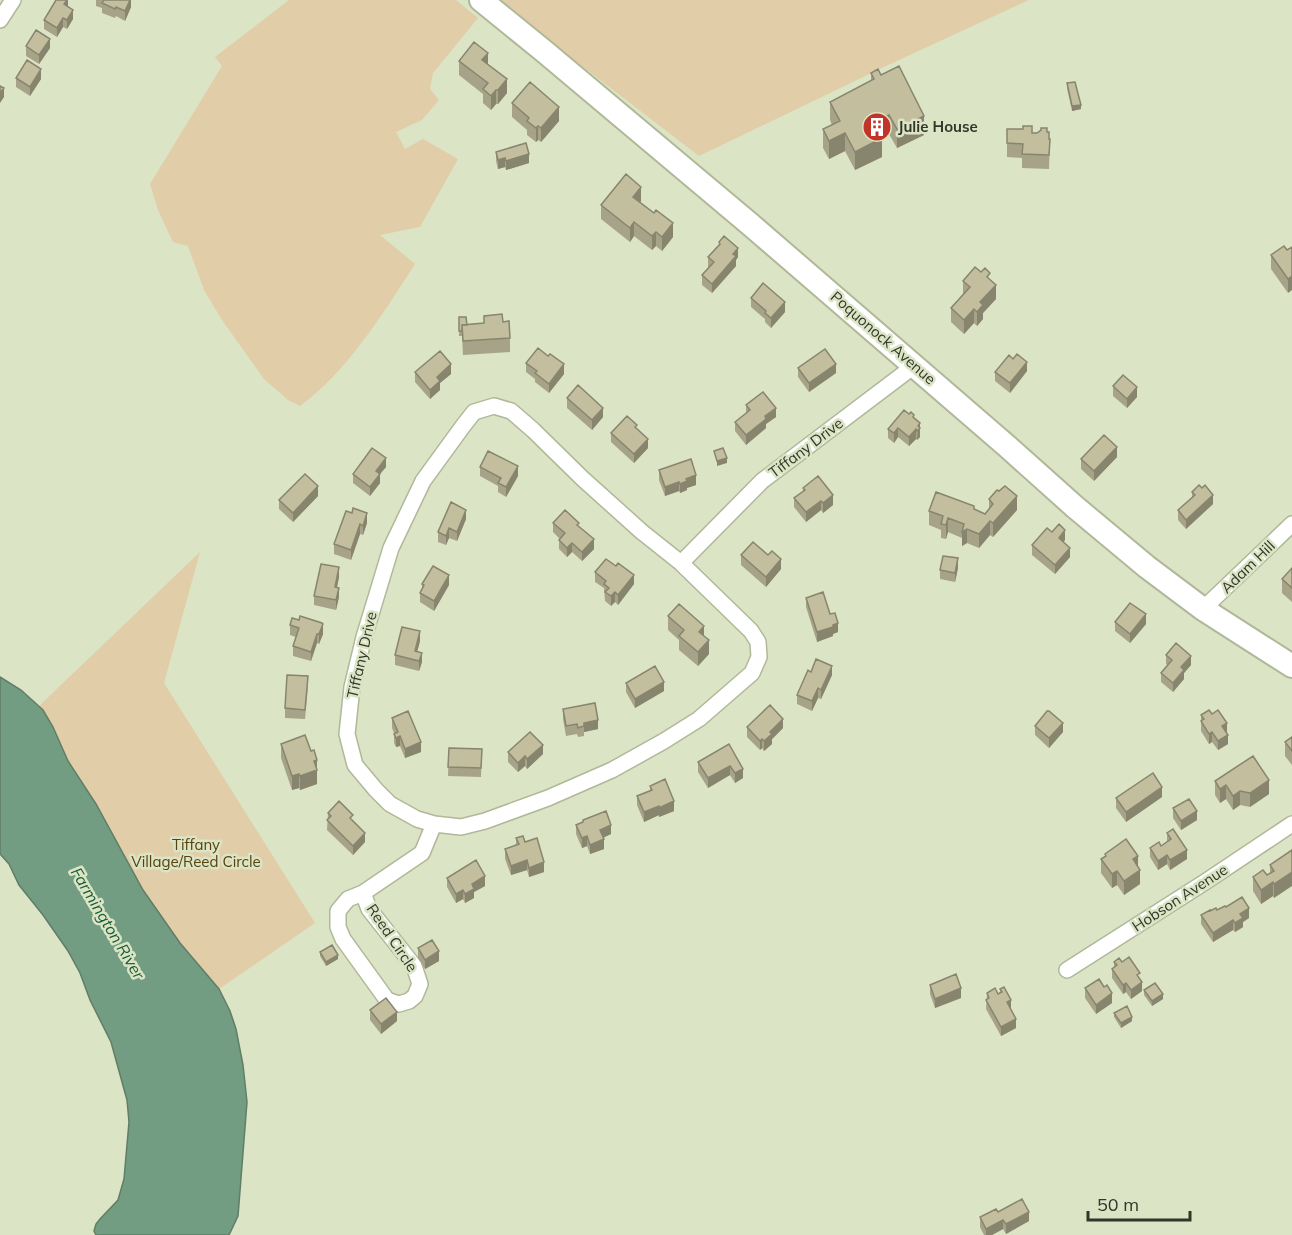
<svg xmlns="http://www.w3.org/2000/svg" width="1292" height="1235" font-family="Mulish,sans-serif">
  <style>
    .green { fill: #e1cda7 }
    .water { fill: #739d82; stroke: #607e67; stroke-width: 1.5 }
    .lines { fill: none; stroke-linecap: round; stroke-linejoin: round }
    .street-casing { stroke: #b0b899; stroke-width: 18 }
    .primary-casing { stroke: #b0b899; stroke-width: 26 }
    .street { stroke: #fff; stroke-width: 15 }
    .primary { stroke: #fff; stroke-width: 22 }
    .wall { fill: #a7a388 }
    .shaded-wall { fill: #88856f }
    .building { fill: #c2be9e; stroke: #88856f; stroke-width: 1.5 }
    .labels { text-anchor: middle; stroke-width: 5; stroke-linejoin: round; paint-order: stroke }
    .poi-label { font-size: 15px; font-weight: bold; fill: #323629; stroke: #dbe4c4; text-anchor: start }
    .street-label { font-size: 15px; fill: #323629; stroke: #dbe4c4 }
    .park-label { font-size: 15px; fill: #58420f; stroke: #dbe4c4 }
    .water-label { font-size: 16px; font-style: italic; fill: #175c38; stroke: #dbe4c4 }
  </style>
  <rect width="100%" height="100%" fill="#dbe4c4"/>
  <path class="green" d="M 289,0 L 456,0 L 478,18 L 433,73 L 430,89 L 439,100 L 422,120 L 396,132 L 405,149 L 423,139 L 458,159 L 420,227 L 380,235 L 415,264 C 384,312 347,372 300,406 L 288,400 L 264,379 L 222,320 L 204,290 L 188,246 L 173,242 L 158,210 L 150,184 L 222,66 L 215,57 Z
    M 496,0 L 1029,0 L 886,66 L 699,156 Z
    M 200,552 L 164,683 L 315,923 L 219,989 L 180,943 L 143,890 L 96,804 L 68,761 L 48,718 L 39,706 Z"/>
  <path class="water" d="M 0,677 L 21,690 L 43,710 L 53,727 L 68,761 L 96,804 L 143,890 L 180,943 L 219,989 L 230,1011 L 236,1029 L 243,1065 L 247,1102 L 238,1216 L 229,1235 L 96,1235 L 94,1231 L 96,1224 L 100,1219 L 118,1200 L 124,1179 L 129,1122 L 127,1100 L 111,1042 L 90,1000 L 80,973 L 68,951 L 43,915 L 19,885 L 9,864 L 0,854 Z"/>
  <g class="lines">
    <g class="street-casing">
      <path id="street" d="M 0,20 L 13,0
        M 494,406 L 511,411 L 533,430 L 583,479 L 642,532 L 681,563 L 751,631 L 758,642 L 759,657 L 752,673 L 699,719 L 664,741 L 612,770 L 548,798 L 485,821 L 461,827 L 434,824 L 417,819 L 390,804 L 376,790 L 355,765 L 347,734 L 352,687 L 364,637 L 391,548 L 423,481 L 463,426 L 474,412 Z
        M 681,563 L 762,481 L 914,366
        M 1203,609 L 1292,524
        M 363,893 L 348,899 L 338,911 L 338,927 L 343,939 L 387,1000 L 399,1004 L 409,1001 L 415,996 L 420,984 L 414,966 L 369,909 L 363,893 L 422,853 L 434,824
        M 1067,970 L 1205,882 L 1292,824"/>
    </g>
    <g class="primary-casing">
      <path id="primary" d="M 481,0 L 545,52 L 751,225 L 1008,447 L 1075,507 L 1147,567 L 1203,609 L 1292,666"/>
    </g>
    <use href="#street" class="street"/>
    <use href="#primary" class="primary"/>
  </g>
  <path class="wall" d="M 68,0 L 68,7 L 73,19 L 67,29 L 63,27 L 57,37 L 44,29 L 44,20 Z
    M 96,0 L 131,0 L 131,7 L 125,21 L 116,16 L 115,18 L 102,13 L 102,8 L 96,6 Z
    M 26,46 L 50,48 L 39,64 L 26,56 Z
    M 459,61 L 488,64 L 507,93 L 498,104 L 496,104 L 491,110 L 483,103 L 483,94 L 459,75 Z
    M 871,73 L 881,75 L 924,135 L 897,148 L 889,134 L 881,138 L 882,157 L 855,170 L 845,151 L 829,159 L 823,148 L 823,129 L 832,125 L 830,120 L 830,102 L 871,81 Z
    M 16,78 L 41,79 L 30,96 L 16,87 Z
    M 1067,83 L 1081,109 L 1072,111 L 1067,88 Z
    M 512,103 L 559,121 L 541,142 L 538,140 L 536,142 L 527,135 L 527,130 L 512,117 Z
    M 1007,129 L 1023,129 L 1032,133 L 1047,132 L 1049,139 L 1050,139 L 1049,169 L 1022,168 L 1022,158 L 1007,157 Z
    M 496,152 L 529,163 L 506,170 L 505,167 L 498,169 L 496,161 Z
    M 641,201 L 640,202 L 673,237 L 662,251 L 656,246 L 652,250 L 634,236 L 630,242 L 601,219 L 601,205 Z
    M 719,242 L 738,257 L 736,260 L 736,266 L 712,293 L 702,285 L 702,275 L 709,267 L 708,267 L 708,257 L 719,245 Z
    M 1292,247 L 1288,293 L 1271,269 L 1271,255 L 1287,250 Z
    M 990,280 L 996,299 L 983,313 L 983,319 L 977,326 L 974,323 L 964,334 L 951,322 L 951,308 L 963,295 L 963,281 Z
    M 751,298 L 785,312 L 771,328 L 765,322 L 765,319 L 751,307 Z
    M 484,316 L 503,322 L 510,338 L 510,352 L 463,355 L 462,336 L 459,336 L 459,317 L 467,325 L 484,323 Z
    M 526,363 L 564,374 L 549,393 L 535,382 L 535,379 L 526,372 Z
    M 798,368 L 836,373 L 809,392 L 798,377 Z
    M 1027,371 L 1010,393 L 995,381 L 995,372 Z
    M 415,372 L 451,374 L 440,383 L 440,390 L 430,399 L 415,382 Z
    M 1113,386 L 1137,397 L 1127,408 L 1113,396 Z
    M 567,398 L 603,417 L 592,430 L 567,408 Z
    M 746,405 L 776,417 L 766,424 L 766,428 L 746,445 L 735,431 L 735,422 L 746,413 Z
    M 914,418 L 920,433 L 920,437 L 917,440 L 916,439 L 909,446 L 898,437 L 894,443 L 888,438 L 888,429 Z
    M 637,429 L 648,448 L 634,463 L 611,442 L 611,433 Z
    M 1117,457 L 1094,481 L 1081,469 L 1081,459 Z
    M 386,467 L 380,474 L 380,483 L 370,496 L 353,483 L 353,474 Z
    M 480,467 L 518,476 L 506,497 L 498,492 L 498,486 L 480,476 Z
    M 659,470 L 696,485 L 687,488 L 687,490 L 680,493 L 679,491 L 665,496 L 659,480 Z
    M 803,488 L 833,505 L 823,513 L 821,510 L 806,522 L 794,507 L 794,498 L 803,491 Z
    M 1192,492 L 1213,504 L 1186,529 L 1178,520 L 1178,510 L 1192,497 Z
    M 318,496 L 293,522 L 279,509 L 279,500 Z
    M 989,499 L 1017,510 L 993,537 L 990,535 L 979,548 L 967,543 L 962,546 L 962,538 L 948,532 L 946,539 L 941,538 L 941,530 L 929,525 L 929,511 L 974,509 L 985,514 L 989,510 Z
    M 352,513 L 367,523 L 363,535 L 360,534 L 351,560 L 334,554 L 334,544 Z
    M 466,519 L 457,541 L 449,538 L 446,545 L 438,542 L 438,532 Z
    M 553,523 L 579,526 L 594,549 L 582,561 L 572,552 L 567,557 L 559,549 L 559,540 L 560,539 L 553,532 Z
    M 1052,532 L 1065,540 L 1063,542 L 1070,557 L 1055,574 L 1032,555 L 1032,545 Z
    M 741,555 L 781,569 L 766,587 L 741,565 Z
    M 958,568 L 955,582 L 940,579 L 940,570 Z
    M 1292,568 L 1292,602 L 1282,593 L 1282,579 Z
    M 595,572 L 634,584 L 618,605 L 615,602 L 611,606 L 605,601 L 604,588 L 595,582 Z
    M 339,577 L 337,588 L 339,597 L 336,610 L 314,605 L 314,596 Z
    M 422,584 L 449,585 L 434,611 L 420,602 L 420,593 L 422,589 Z
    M 806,598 L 830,614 L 838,632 L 833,634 L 833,636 L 817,642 L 806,607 Z
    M 668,616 L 704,636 L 709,654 L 698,666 L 679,650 L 679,640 L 668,630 Z
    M 1115,622 L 1146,624 L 1130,643 L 1115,631 Z
    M 290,625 L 323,634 L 319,644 L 317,643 L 311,661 L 293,656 L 293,646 L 296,637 L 290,635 Z
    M 420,641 L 417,652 L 422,662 L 419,671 L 395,665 L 395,655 Z
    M 1166,655 L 1191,665 L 1184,673 L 1184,679 L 1173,692 L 1161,682 L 1161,673 L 1168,665 L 1166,664 Z
    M 811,672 L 832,675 L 821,699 L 818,698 L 812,711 L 797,704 L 797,695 Z
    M 626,683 L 664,691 L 635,708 L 626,692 Z
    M 308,686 L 305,719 L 285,718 L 285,708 Z
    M 563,709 L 598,729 L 584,732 L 584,736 L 578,737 L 577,734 L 566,736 L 563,719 Z
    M 1201,715 L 1226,733 L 1228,744 L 1218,750 L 1212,742 L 1209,744 L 1201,731 Z
    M 392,718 L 421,752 L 405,758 L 400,746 L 396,747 L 394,743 L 394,733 L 392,728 Z
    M 1035,726 L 1063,732 L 1049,748 L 1035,735 Z
    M 747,727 L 783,728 L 772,739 L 772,744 L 764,751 L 762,748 L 760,750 L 747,737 Z
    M 1292,737 L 1292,765 L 1285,756 L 1285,742 Z
    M 281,744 L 311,751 L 317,760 L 317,784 L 300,790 L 299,788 L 292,790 L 281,758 Z
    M 729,744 L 743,778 L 735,783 L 730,775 L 708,788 L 698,772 L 698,762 Z
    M 449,748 L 482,749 L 481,777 L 448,776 Z
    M 508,752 L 543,754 L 527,769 L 525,766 L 518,772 L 508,762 Z
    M 1215,781 L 1269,794 L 1250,807 L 1240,805 L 1233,810 L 1226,799 L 1220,803 L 1215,795 Z
    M 650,786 L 674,811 L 659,817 L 659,815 L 644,822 L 637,805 L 637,796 L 650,791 Z
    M 1162,797 L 1126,822 L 1116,808 L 1116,798 Z
    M 1173,808 L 1197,820 L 1181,830 L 1173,818 Z
    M 328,813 L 353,820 L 365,842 L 353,855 L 327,830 Z
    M 583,820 L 611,834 L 603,838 L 604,849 L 590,854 L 587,846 L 582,848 L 576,834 L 576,825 L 583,822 Z
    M 1167,833 L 1187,859 L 1170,870 L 1167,864 L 1158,870 L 1150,857 L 1150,848 L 1161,846 L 1167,842 Z
    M 516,838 L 525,842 L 544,872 L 529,877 L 527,870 L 511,875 L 505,859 L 505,849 L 516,845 Z
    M 1292,850 L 1274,898 L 1273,896 L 1261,904 L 1253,891 L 1253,877 L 1267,875 L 1270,873 L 1270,865 Z
    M 1105,854 L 1138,867 L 1140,884 L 1124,895 L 1117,885 L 1112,888 L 1101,873 L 1101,859 L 1105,857 Z
    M 447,878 L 485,886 L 474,892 L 474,898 L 465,903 L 463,899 L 456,903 L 447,887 Z
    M 1226,907 L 1249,918 L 1243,922 L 1243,927 L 1235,932 L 1233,930 L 1213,942 L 1201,924 L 1201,915 Z
    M 418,948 L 439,961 L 425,969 L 418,958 Z
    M 320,952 L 338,959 L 326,966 L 320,956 Z
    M 1114,962 L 1122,962 L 1140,979 L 1142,991 L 1131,999 L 1126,992 L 1123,994 L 1112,978 L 1112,969 L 1114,967 Z
    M 930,985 L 961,998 L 935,1008 L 930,994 Z
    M 1085,988 L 1112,1003 L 1096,1014 L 1085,998 Z
    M 1000,989 L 1011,1009 L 1016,1028 L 1001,1036 L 986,1009 L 987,993 L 998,994 L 1000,992 Z
    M 1144,990 L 1163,999 L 1152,1006 L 1144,995 Z
    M 370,1010 L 397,1021 L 381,1034 L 370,1020 Z
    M 1114,1013 L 1132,1021 L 1121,1028 L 1114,1017 Z
    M 998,1212 L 1029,1221 L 1006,1234 L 1003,1229 L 992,1235 L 984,1235 L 980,1227 L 980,1217 Z"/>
  <path class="shaded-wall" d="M 67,0 L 68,0 L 68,7 L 64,4 Z
    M 130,0 L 131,0 L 131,7 L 125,21 L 125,11 Z
    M 73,10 L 73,19 L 67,29 L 67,20 Z
    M 63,18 L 63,27 L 57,37 L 57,28 Z
    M 50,39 L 50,48 L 39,64 L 39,55 Z
    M 488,53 L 488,67 L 482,60 Z
    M 41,69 L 41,79 L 30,96 L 30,87 Z
    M 507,79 L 507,93 L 498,104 L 498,90 Z
    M 4,88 L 4,97 L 0,103 L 0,93 Z
    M 496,90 L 496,104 L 491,110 L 491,96 Z
    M 1081,105 L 1081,109 L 1072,111 L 1072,106 Z
    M 559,107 L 559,121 L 541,142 L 541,128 Z
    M 889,115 L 889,134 L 874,141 L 874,123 Z
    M 924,116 L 924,135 L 897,148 L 897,129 Z
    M 538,126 L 538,140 L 536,142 L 536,128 Z
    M 845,133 L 845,151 L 829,159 L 829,141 Z
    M 882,138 L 882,157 L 855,170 L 855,152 Z
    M 529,154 L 529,163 L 506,170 L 506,161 Z
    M 505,158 L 505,167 L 498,169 L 498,160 Z
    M 641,187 L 641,201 L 633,211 L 633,197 Z
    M 634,222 L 634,236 L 630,242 L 630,228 Z
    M 673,223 L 673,237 L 662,251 L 662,237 Z
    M 656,232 L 656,246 L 652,250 L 652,236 Z
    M 738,248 L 738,257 L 736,260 L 736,266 L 712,293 L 712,284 L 733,254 Z
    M 1292,276 L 1292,290 L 1288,293 L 1288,279 Z
    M 996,285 L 996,299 L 983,313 L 983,319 L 977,326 L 977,312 L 980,302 Z
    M 785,302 L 785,312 L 771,328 L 771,318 Z
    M 974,309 L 974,323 L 964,334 L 964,320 Z
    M 1027,362 L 1027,371 L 1010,393 L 1010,383 Z
    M 451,364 L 451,374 L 440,383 L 440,390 L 430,399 L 430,390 L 437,377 Z
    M 564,364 L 564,374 L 549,393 L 549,384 Z
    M 836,364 L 836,373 L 809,392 L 809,383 Z
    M 1137,387 L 1137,397 L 1127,408 L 1127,399 Z
    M 603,408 L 603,417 L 592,430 L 592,420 Z
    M 776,408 L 776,417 L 766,424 L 766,428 L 746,445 L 746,435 L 765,416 Z
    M 920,423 L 920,437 L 917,440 L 918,426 Z
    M 898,428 L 898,437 L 894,443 L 894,433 Z
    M 916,429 L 916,439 L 909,446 L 909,437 Z
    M 648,439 L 648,448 L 634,463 L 634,454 Z
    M 1117,447 L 1117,457 L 1094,481 L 1094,471 Z
    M 386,458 L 386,467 L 380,474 L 380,483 L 370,496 L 370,487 L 376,471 Z
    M 727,458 L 727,463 L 717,466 L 717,461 Z
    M 518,466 L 518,476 L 506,497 L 506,487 Z
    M 696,475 L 696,485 L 687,488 L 687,490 L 680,493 L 680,484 L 686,479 Z
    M 679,482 L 679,491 L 665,496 L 665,487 Z
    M 318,486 L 318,496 L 293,522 L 293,513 Z
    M 833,495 L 833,505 L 823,513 L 823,503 Z
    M 1213,495 L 1213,504 L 1186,529 L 1186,520 Z
    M 1017,496 L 1017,510 L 993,537 L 993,523 Z
    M 821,501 L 821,510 L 806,522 L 806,512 Z
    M 466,510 L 466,519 L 457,541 L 457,532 Z
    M 367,513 L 367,523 L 363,535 L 363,526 Z
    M 948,518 L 948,532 L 946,539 L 946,525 Z
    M 990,521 L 990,535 L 979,548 L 979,534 Z
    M 360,524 L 360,534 L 351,560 L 351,550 Z
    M 449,528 L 449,538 L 446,545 L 446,536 Z
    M 967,529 L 967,543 L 962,546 L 962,532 Z
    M 1065,530 L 1065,540 L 1059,547 L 1059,538 Z
    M 594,539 L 594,549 L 582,561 L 582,552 Z
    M 572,543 L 572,552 L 567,557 L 567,548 Z
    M 1070,548 L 1070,557 L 1055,574 L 1055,565 Z
    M 958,558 L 958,568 L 955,582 L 955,573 Z
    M 781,559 L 781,569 L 766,587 L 766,577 Z
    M 339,567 L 339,577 L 335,596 L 335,587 Z
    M 449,575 L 449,585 L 434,611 L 434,601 Z
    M 634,575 L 634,584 L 618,605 L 618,595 Z
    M 339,588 L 339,597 L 336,610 L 336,600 Z
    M 615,592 L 615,602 L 611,606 L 611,596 Z
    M 1146,614 L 1146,624 L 1130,643 L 1130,634 Z
    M 838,623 L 838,632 L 833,634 L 833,636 L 817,642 L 817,632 Z
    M 323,624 L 323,634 L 319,644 L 319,634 Z
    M 704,626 L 704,640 L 699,632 Z
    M 420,631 L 420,641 L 415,660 L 415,651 Z
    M 317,634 L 317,643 L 311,661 L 311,652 Z
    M 709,640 L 709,654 L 698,666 L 698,652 Z
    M 422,653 L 422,662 L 419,671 L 419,661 Z
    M 1191,656 L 1191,665 L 1184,673 L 1184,679 L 1173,692 L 1173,683 L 1181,667 Z
    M 832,666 L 832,675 L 821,699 L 821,690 Z
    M 664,682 L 664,691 L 635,708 L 635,699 Z
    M 818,688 L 818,698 L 812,711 L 812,701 Z
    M 783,719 L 783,728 L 772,739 L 772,744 L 764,751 L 764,741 L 770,732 Z
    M 598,720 L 598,729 L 584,732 L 584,723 Z
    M 1063,723 L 1063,732 L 1049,748 L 1049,738 Z
    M 1227,723 L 1227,733 L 1222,726 Z
    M 1212,732 L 1212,742 L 1209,744 L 1209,734 Z
    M 1228,735 L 1228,744 L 1218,750 L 1218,741 Z
    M 400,736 L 400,746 L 396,747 L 396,738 Z
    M 762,739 L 762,748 L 760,750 L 760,741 Z
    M 421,742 L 421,752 L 405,758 L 405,749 Z
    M 543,745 L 543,754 L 527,769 L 527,759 Z
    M 525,756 L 525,766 L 518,772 L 518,763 Z
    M 317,760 L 317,784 L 300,790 L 300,776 L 314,761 Z
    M 730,766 L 730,775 L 708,788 L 708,778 Z
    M 743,769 L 743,778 L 735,783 L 735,773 Z
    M 299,774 L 299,788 L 292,790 L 292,776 Z
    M 1269,780 L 1269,794 L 1250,807 L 1250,793 Z
    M 1226,785 L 1226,799 L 1220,803 L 1220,789 Z
    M 1162,787 L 1162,797 L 1126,822 L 1126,812 Z
    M 1240,791 L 1240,805 L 1233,810 L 1233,796 Z
    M 674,801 L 674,811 L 659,817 L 659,808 Z
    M 659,806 L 659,815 L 644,822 L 644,812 Z
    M 1197,811 L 1197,820 L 1181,830 L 1181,821 Z
    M 611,825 L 611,834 L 600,839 L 600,830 Z
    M 365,833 L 365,842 L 353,855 L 353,846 Z
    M 587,836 L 587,846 L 582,848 L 582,838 Z
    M 604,839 L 604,849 L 590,854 L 590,845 Z
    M 1187,850 L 1187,859 L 1170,870 L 1170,860 Z
    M 1167,855 L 1167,864 L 1158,870 L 1158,861 Z
    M 1138,856 L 1138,870 L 1133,859 Z
    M 527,860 L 527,870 L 511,875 L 511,866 Z
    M 544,862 L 544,872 L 529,877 L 529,868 Z
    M 1140,870 L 1140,884 L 1124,895 L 1124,881 Z
    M 1117,871 L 1117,885 L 1112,888 L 1112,874 Z
    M 1292,872 L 1292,886 L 1274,898 L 1274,884 Z
    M 485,876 L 485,886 L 474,892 L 474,898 L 465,903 L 465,894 L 472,884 Z
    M 1273,882 L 1273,896 L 1261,904 L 1261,890 Z
    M 463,890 L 463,899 L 456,903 L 456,894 Z
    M 1249,908 L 1249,918 L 1243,922 L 1243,927 L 1235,932 L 1235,923 L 1240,914 Z
    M 1233,920 L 1233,930 L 1213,942 L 1213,933 Z
    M 439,951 L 439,961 L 425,969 L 425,960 Z
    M 338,955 L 338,959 L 326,966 L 326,962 Z
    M 1142,982 L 1142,991 L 1131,999 L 1131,990 Z
    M 1126,983 L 1126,992 L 1123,994 L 1123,985 Z
    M 961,988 L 961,998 L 935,1008 L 935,999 Z
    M 1112,993 L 1112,1003 L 1096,1014 L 1096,1005 Z
    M 1163,994 L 1163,999 L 1152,1006 L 1152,1001 Z
    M 1011,1000 L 1011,1010 L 1007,1002 Z
    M 397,1012 L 397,1021 L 381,1034 L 381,1024 Z
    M 1132,1017 L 1132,1021 L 1121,1028 L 1121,1023 Z
    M 1016,1019 L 1016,1028 L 1001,1036 L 1001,1027 Z
    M 1029,1212 L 1029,1221 L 1006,1234 L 1006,1224 Z
    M 1003,1220 L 1003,1229 L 992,1235 L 986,1235 L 986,1229 Z"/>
  <path class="building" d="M 56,0 L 67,0 L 64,4 L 73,10 L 67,20 L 63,18 L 57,28 L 44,20 Z
    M 104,0 L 130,0 L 125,11 L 116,7 L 115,9 L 102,3 Z
    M 36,30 L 50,39 L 39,55 L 26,46 Z
    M 474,42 L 488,53 L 482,60 L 507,79 L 498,90 L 496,90 L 491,96 L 483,89 L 488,83 L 459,61 Z
    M 27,60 L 41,69 L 30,87 L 16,78 Z
    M 899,66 L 924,116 L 897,129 L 889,115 L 874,123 L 882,138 L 855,152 L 845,133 L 829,141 L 823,129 L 840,121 L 830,102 L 874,79 L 871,73 L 878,69 L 881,75 Z
    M 530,82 L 559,107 L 541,128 L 538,126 L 536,128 L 527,121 L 529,118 L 512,103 Z
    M 1075,82 L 1081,105 L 1072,106 L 1067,83 Z
    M 0,86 L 4,88 L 0,93 Z
    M 1023,126 L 1032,126 L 1032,133 L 1037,133 L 1041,130 L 1041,128 L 1047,128 L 1047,132 L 1049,132 L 1049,139 L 1050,139 L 1049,155 L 1022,154 L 1023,144 L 1007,143 L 1007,129 L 1023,129 Z
    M 526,143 L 529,154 L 506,161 L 505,158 L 498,160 L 496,152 Z
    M 626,174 L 641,187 L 633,197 L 654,213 L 656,210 L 673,223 L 662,237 L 656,232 L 652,236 L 634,222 L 630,228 L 601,205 Z
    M 724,236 L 738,248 L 733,254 L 736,256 L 712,284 L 702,275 L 714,262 L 708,257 L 720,244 L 719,242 Z
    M 1284,246 L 1287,250 L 1292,247 L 1292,276 L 1288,279 L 1271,255 Z
    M 975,267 L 981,272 L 985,268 L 990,273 L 987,277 L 996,285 L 980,302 L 983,305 L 977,312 L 974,309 L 964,320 L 951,308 L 970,287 L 963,281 Z
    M 763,283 L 785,302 L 771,318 L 765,313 L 766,311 L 751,298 Z
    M 502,314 L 503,322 L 509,321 L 510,338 L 463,341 L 462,325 L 484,323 L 484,316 Z
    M 459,317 L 466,317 L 467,325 L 462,325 L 462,331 L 459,331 Z
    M 538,348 L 548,356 L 550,354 L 564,364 L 549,384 L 535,373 L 537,371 L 526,363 Z
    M 825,349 L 836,364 L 809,383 L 798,368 Z
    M 440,351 L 451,364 L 437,377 L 440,381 L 430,390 L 415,372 Z
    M 1017,354 L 1027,362 L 1010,383 L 995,372 L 1009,355 L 1013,359 Z
    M 1123,375 L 1137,387 L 1127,399 L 1113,386 Z
    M 578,385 L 603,408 L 592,420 L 567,398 Z
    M 763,392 L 776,408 L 765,416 L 766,419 L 746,435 L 735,422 L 750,410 L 746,405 Z
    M 904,410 L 909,414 L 911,412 L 914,415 L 913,417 L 920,423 L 918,426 L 920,428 L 917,431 L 916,429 L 909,437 L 898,428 L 894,433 L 888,429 Z
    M 627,416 L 637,425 L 635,427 L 648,439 L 634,454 L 611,433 Z
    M 1104,435 L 1117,447 L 1094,471 L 1081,459 Z
    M 372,448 L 386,458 L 376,471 L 380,474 L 370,487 L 353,474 Z
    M 723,448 L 727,458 L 717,461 L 714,451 Z
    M 488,451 L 518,466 L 506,487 L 498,483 L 501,478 L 480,467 Z
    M 691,459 L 696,475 L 686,479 L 687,481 L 680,484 L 679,482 L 665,487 L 659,470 Z
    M 305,474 L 318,486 L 293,513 L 279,500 Z
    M 818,476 L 833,495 L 823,503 L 821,501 L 806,512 L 794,498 L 805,490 L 803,488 Z
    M 1199,485 L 1202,488 L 1205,485 L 1213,495 L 1186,520 L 1178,510 L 1195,495 L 1192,492 Z
    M 1005,486 L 1017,496 L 993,523 L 990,521 L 979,534 L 967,529 L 962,532 L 964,524 L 948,518 L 946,525 L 941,524 L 943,516 L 929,511 L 936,492 L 974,506 L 974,509 L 985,514 L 993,504 L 989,499 L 997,490 L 999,491 Z
    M 451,502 L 466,510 L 457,532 L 449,528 L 446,536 L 438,532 Z
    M 353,508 L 367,513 L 363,526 L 360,524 L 351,550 L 334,544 L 346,511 L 352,513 Z
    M 565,510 L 579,523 L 577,525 L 594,539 L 582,552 L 572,543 L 567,548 L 559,540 L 565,533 L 553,523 Z
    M 1059,524 L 1065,530 L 1059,538 L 1070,548 L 1055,565 L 1032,545 L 1047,528 L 1052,532 Z
    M 753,542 L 768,555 L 772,551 L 781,559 L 766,577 L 741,555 Z
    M 943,556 L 958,558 L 955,573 L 940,570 Z
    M 606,559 L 616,566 L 618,563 L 634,575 L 618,595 L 615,592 L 611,596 L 605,592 L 609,588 L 604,584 L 606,581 L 595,572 Z
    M 321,564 L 339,567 L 335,587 L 339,588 L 336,600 L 314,596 Z
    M 433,566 L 449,575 L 434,601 L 420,593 L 424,585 L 422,584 Z
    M 1292,568 L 1292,588 L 1282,579 Z
    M 823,592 L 830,614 L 835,613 L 838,623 L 833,625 L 833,627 L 817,632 L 806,598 Z
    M 1130,603 L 1146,614 L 1130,634 L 1115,622 Z
    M 679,604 L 704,626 L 699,632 L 709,640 L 698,652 L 679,636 L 684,630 L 668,616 Z
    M 300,616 L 322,623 L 323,624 L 319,634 L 317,634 L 311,652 L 293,646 L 299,628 L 290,625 L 292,618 L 299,620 Z
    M 402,627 L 420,631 L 415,651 L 422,653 L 419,661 L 395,655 Z
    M 1176,643 L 1191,656 L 1181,667 L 1184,670 L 1173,683 L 1161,673 L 1172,660 L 1166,655 Z
    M 816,659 L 832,666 L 821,690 L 818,688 L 812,701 L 797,695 L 808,670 L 811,672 Z
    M 655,666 L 664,682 L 635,699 L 626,683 Z
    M 287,675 L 308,676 L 305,710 L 285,708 Z
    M 595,703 L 598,720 L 584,723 L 584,726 L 578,728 L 577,724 L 566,726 L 563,709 Z
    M 770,705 L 783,719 L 770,732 L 772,734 L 764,741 L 762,739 L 760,741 L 747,727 Z
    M 1209,710 L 1212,714 L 1218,710 L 1227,723 L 1222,726 L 1228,735 L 1218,741 L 1212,732 L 1209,734 L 1201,721 L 1204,719 L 1201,715 Z
    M 408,711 L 421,742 L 405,749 L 400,736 L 396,738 L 394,734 L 398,732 L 392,718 Z
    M 1047,711 L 1049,711 L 1063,723 L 1049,738 L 1035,726 Z
    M 530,732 L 543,745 L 527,759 L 525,756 L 518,763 L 508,752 Z
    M 305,735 L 311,751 L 314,750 L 317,760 L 314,761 L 317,770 L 300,776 L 299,774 L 292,776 L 281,744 Z
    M 1292,737 L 1292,751 L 1285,742 Z
    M 729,744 L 743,769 L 735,773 L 730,766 L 708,778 L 698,762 Z
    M 449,748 L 482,749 L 481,768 L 448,767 Z
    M 1253,756 L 1269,780 L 1250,793 L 1240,791 L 1233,796 L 1226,785 L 1220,789 L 1215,781 Z
    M 1153,773 L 1162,787 L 1126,812 L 1116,798 Z
    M 665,779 L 674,801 L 659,808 L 659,806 L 644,812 L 637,796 L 652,790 L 650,786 Z
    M 1189,799 L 1197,811 L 1181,821 L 1173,808 Z
    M 339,801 L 353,815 L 350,818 L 365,833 L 353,846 L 327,820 L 331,816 L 328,813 Z
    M 606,811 L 611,825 L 600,830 L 604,839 L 590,845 L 587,836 L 582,838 L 576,825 L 583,822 L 583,820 Z
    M 1173,829 L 1187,850 L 1170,860 L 1167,855 L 1158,861 L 1150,848 L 1159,842 L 1161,846 L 1171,839 L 1167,833 Z
    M 523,836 L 525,842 L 537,838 L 544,862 L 529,868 L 527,860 L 511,866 L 505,849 L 519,844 L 516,838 Z
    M 1126,839 L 1138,856 L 1133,859 L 1140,870 L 1124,881 L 1117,871 L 1112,874 L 1101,859 L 1106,856 L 1105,854 Z
    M 1292,850 L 1292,872 L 1274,884 L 1273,882 L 1261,890 L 1253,877 L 1263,870 L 1267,875 L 1274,871 L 1270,865 Z
    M 476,860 L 485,876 L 472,884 L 474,889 L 465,894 L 463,890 L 456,894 L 447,878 Z
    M 1242,897 L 1249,908 L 1240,914 L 1243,918 L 1235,923 L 1233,920 L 1213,933 L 1201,915 L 1210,910 L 1210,911 L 1216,908 L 1217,910 L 1225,906 L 1226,907 Z
    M 432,940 L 439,951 L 425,960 L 418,948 Z
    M 332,945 L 338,955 L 326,962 L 320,952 Z
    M 1129,957 L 1140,973 L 1137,975 L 1142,982 L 1131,990 L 1126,983 L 1123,985 L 1112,969 L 1117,965 L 1114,962 L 1119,958 L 1122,962 Z
    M 956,974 L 961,988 L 935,999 L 930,985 Z
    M 1099,979 L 1104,987 L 1107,985 L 1112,993 L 1096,1005 L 1085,988 Z
    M 1155,983 L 1163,994 L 1152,1001 L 1144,990 Z
    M 1004,987 L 1011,1000 L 1007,1002 L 1016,1019 L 1001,1027 L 986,1000 L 989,998 L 987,993 L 995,988 L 998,994 L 1002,992 L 1000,989 Z
    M 386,998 L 397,1012 L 381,1024 L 370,1010 Z
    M 1127,1006 L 1132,1017 L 1121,1023 L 1114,1013 Z
    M 1022,1199 L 1029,1212 L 1006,1224 L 1003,1220 L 986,1229 L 980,1217 L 996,1209 L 998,1212 Z"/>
  <defs>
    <g id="building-disc" transform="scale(1.5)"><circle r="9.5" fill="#c13427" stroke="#dbe4c4"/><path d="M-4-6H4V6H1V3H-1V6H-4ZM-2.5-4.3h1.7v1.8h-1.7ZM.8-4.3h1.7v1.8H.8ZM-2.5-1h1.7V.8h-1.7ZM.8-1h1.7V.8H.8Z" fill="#fff"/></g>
  </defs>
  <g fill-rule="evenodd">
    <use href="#building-disc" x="877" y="127"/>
  </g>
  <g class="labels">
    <g class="poi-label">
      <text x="898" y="132">Julie House</text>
    </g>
    <g class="street-label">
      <text transform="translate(883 338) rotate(41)" y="5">Poquonock Avenue</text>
      <text transform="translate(806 448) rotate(-37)" y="5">Tiffany Drive</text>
      <text transform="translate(1248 567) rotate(-44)" y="5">Adam Hill</text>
      <text transform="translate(362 655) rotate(-77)" y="5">Tiffany Drive</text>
      <text transform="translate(1180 898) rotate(-33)" y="5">Hobson Avenue</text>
      <text transform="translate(392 938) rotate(56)" y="5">Reed Circle</text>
    </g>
    <g class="park-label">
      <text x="196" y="850">Tiffany<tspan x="196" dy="17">Village/Reed Circle</tspan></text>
    </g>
    <g class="water-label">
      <text transform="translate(108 923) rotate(59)" y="6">Farmington River</text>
    </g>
  </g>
  <path d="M1088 1211v9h102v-9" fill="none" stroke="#323629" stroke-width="3"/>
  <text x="1097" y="1211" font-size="18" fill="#323629" stroke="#dbe4c4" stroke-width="4.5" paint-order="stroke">50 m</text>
</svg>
